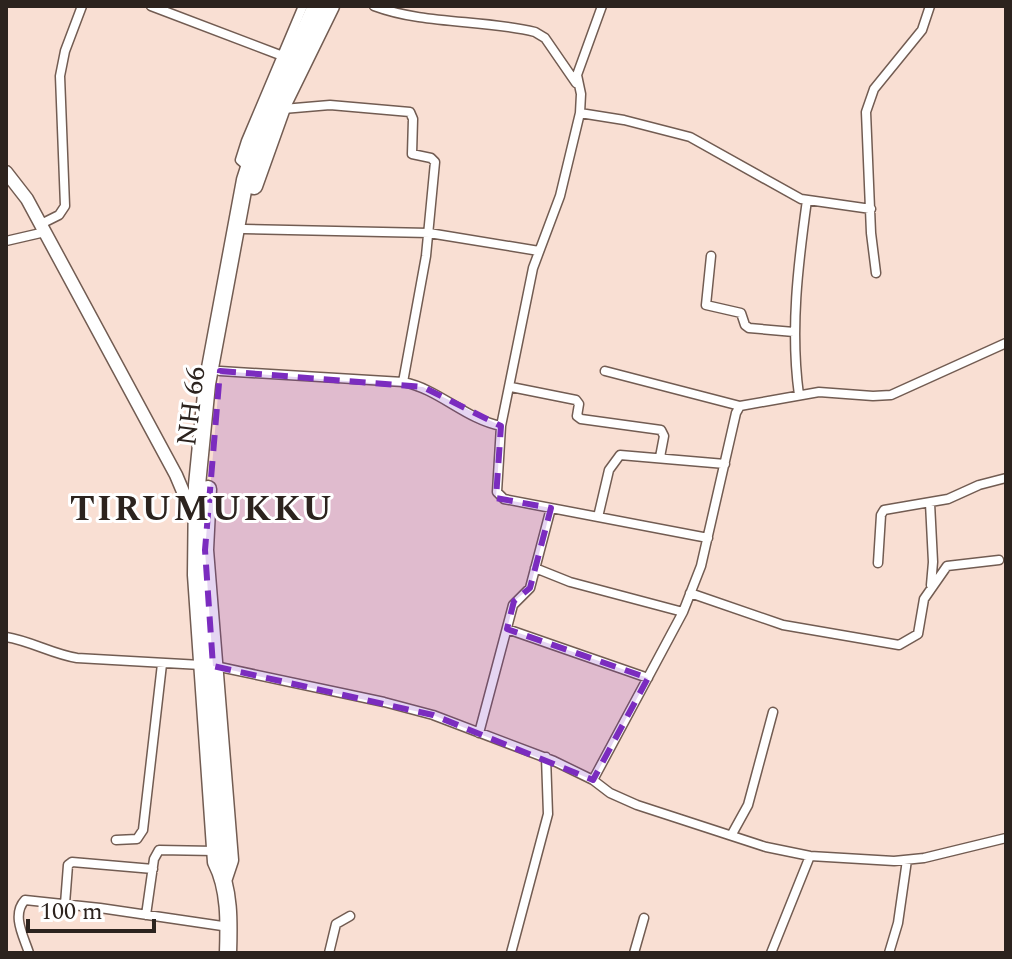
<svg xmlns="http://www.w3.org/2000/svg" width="1012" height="959" font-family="Spectral,serif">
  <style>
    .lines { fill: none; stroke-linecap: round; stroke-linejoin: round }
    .street-casing { stroke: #725c52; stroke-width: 11 }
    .secondary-casing { stroke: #725c52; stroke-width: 15 }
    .highway-casing { stroke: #725c52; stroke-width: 19 }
    .street { stroke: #fff; stroke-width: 8 }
    .secondary { stroke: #fff; stroke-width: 12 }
    .highway { stroke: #fff; stroke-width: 16 }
    .marked { fill: #7b2cbf; fill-opacity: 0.2; stroke: #7b2cbf; stroke-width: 6; stroke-dasharray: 16 10; stroke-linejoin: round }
    .labels { text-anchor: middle; stroke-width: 6; stroke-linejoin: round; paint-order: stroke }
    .street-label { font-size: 28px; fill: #2c231e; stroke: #fff }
    .district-label { font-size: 36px; font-weight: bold; letter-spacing: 2px; fill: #2c231e; stroke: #fff }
  </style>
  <rect width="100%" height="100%" fill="#f9dfd3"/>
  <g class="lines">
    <g class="street-casing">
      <path id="street" d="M 151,6 L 280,55
        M 374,6 C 425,25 483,19 535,32 L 545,38 L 576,83
        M 602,6 L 577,75 L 581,94 L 580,113 L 560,196 L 533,268 L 501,426 L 497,492 L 504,499 L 708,538
        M 283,109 L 330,105 L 410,112 L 413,119 L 412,154 L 431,158 L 435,162 L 426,256 L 403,382
        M 580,113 L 624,120 L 690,137 L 801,199 L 871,209
        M 248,167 L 240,160 L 246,141 L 303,6
        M 41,224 L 59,215 L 65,206 L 60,76 L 65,51 L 82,6
        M 244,229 L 429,233 L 539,251
        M 6,241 L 45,232
        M 711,256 L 706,305 L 741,313 L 745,325 L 749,328 L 794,332
        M 876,273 L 871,233 L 866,112 L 874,89 L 922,30 L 930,6
        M 220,371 L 403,382 C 439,389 465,419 501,426
        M 605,371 L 740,406
        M 511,387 L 576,400 L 579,404 L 577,416 L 581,419 L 661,430 L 664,436 L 660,457
        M 799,395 C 790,330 798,265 807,200
        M 930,503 L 933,562 L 931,585
        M 598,517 L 609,470 L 620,455 L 725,464
        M 878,563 L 881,515 L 884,510 L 948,499 L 979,485 L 1006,478
        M 535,568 L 570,582 L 683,612
        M 690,593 L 783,625 L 899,645 L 918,634 L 924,599 L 947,566 L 999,560
        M 507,629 L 648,678
        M 6,637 C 31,641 52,654 77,658 L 201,665
        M 215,666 L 384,702 L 433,715 L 554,761 L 593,780 L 610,793 L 637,805 L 766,847 L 810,856 L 894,861 L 924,858 L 1006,838
        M 479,733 L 513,605 L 530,588 L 551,508
        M 593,780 L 683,612 L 701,566 L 736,413 L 740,406 L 819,392 L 873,396 L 891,395 L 1006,343
        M 732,834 L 748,805 L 773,712
        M 116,840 L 137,839 L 143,830 L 162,664
        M 65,904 L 68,865 L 72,862 L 153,869
        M 146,915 L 154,859 L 159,850 L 215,851
        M 29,953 C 24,937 11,915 25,900 L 100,908 L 229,927
        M 329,953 L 336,924 L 350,916
        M 511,953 L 548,814 L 546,757
        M 634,953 L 644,918
        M 771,953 L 810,856
        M 889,953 L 898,923 L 907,860"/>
    </g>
    <g class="secondary-casing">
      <path id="secondary" d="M 6,172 L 27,199 L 176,475 L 195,520"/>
    </g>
    <g class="highway-casing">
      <path id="highway" d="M 254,186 L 284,102 L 331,6
        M 208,489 L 205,550 L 230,860 L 224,878
        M 228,953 C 229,923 230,889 216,862 L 196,575 L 197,485 L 207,384 L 245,180 L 263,124 L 316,6"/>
    </g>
    <use href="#street" class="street"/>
    <use href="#secondary" class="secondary"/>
    <use href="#highway" class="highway"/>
  </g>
  <path class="marked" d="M 220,371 L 423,387 L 501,426 L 496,498 L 551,508 L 530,588 L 514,601 L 507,629 L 648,678 L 593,780 L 433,715 L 213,666 L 205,550 Z"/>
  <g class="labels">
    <g class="street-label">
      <text transform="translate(190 406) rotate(-83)" y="10">NH 66</text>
    </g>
    <g class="district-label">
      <text x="202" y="520">TIRUMUKKU</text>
    </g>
  </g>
  <rect width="1012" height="959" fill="none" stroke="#2c231e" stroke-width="16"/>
  <path d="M28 919v12h126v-12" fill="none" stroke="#2c231e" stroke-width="4"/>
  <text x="40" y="919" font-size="24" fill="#2c231e" stroke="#ffffff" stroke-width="6" paint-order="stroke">100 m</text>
</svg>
